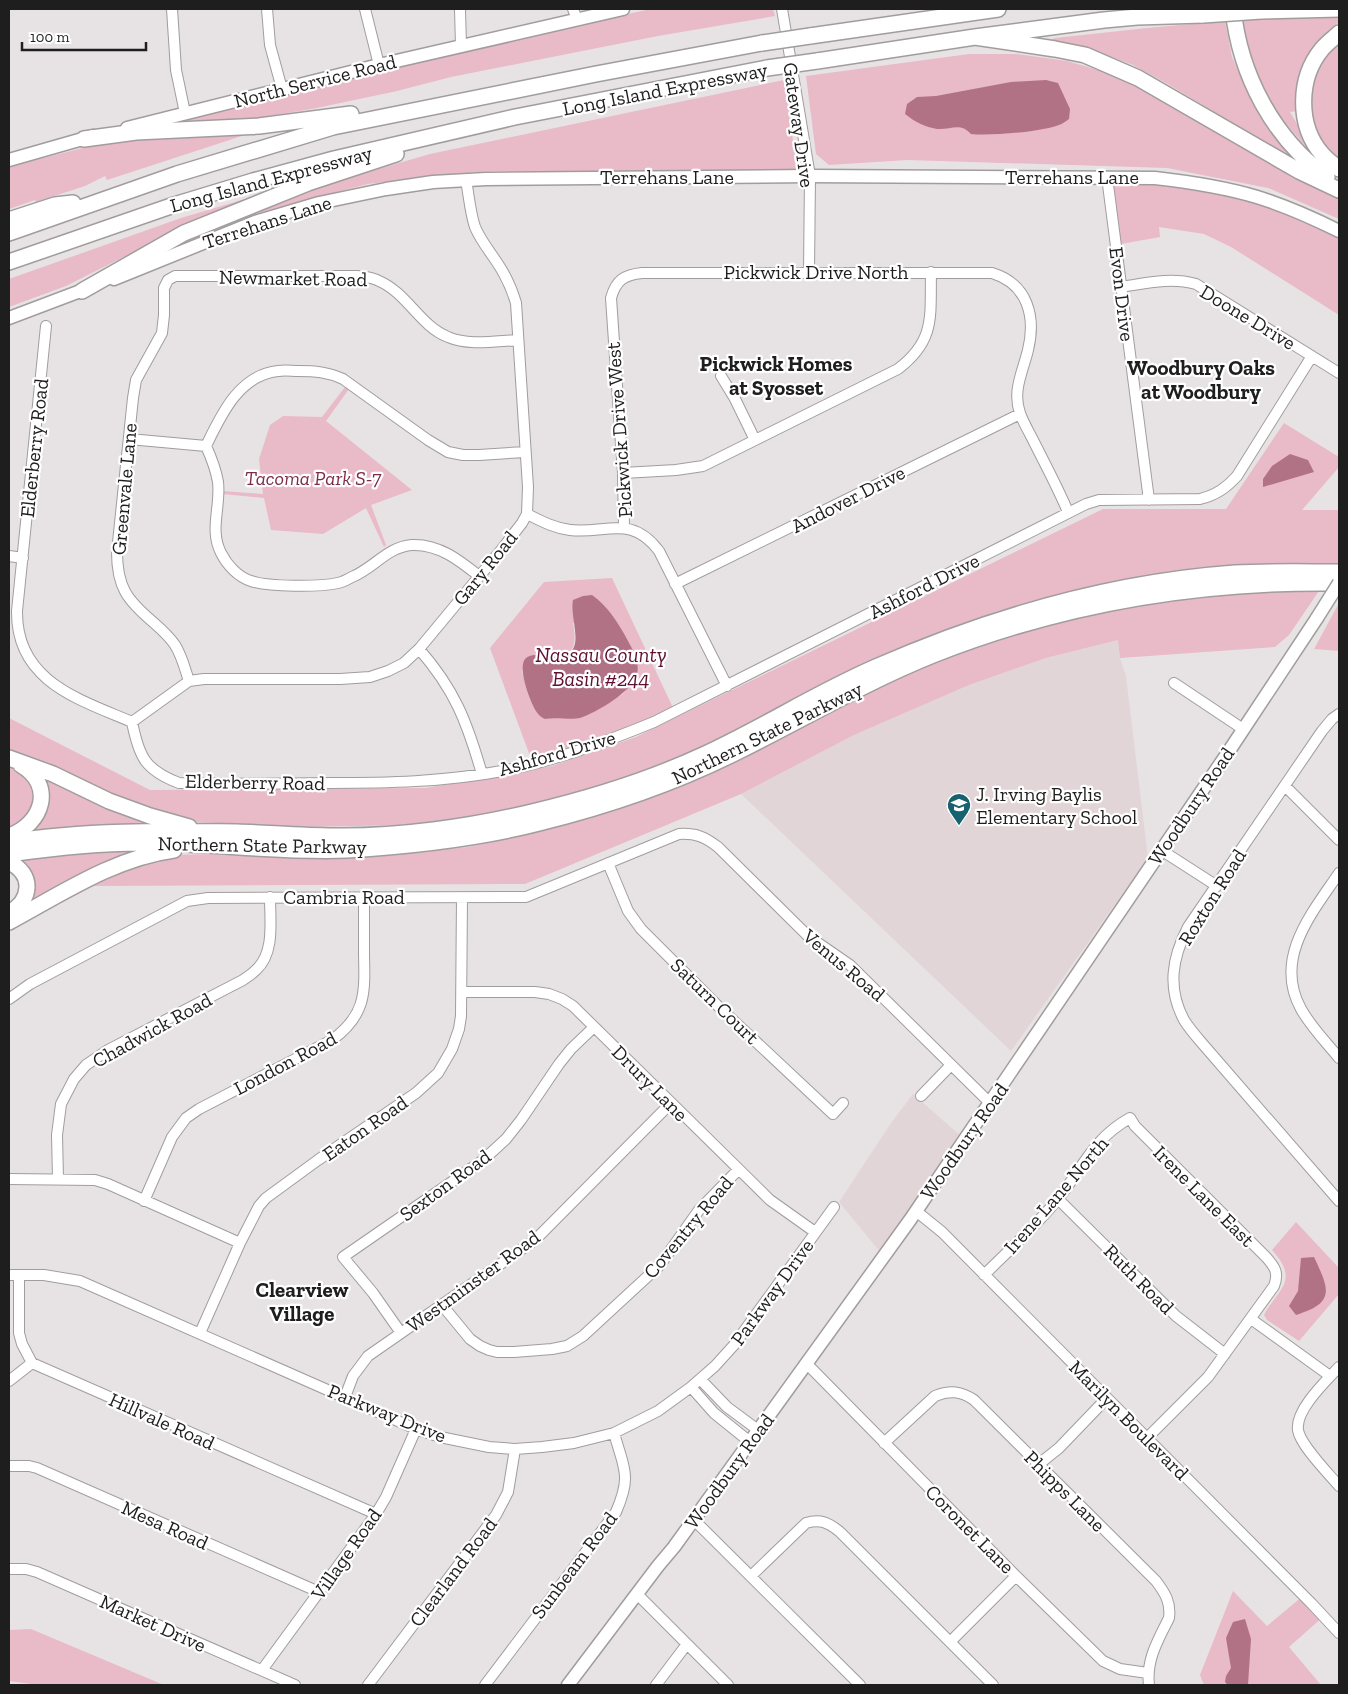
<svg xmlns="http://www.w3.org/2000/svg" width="1348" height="1694" font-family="'Zilla Slab',serif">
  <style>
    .built { fill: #e2d5d8 }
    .green { fill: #e9bac7; fill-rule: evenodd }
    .water { fill: #b27285 }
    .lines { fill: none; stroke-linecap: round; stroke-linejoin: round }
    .minor-casing { stroke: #a19d9e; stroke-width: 12 }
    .major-casing { stroke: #a19d9e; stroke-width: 15 }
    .highway-casing { stroke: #a19d9e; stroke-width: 18 }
    .minor { stroke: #fff; stroke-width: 10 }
    .major { stroke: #fff; stroke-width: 12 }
    .highway { stroke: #fff; stroke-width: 15 }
    .major-bridge-casing { stroke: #a19d9e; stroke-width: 15; stroke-linecap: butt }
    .highway-bridge-casing { stroke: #a19d9e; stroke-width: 18; stroke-linecap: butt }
    .major-bridge { stroke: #fff; stroke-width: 12 }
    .highway-bridge { stroke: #fff; stroke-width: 15 }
    .labels { text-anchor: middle; stroke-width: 4.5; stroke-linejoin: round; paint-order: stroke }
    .street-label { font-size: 20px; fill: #1f1e1e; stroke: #fff }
    .park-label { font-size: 20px; font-style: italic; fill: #7c2c49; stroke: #fff }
    .poi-label { font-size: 20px; fill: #1f1e1e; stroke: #fff; text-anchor: start }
    .neighbourhood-label { font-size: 21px; font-weight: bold; fill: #1f1e1e; stroke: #fff }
    .water-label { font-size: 21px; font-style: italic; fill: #5f1031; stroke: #fff }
  </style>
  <rect width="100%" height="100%" fill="#e7e3e4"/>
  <path class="built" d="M 1118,640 L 1120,658 L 1126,676 L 1148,858 L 1011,1051 L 741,794 L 854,735 L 969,685 L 1046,658 Z
    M 913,1094 L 962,1137 L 881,1253 L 839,1202 L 891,1123 Z"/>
  <path class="green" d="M 651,9 L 773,9 L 775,16 L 658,36 L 451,77 L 397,91 L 312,109 L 243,120 L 174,121 L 446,53 Z
    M 1238,9 L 1246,9 L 1247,20 L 1339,15 L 1339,22 L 1320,38 L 1305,63 L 1298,111 L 1290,112 L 1317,158 C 1291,131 1265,102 1252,66 C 1245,48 1243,27 1238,9 Z
    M 1225,21 L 1232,57 L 1256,109 L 1297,159 L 1296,161 L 1166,83 L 1133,65 L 1096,51 L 1052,43 L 1049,41 L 1055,38 L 1147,28 Z
    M 1339,38 L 1339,158 C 1314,140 1303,105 1312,75 C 1315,66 1333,47 1339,38 Z
    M 969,54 L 1017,54 L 1067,61 L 1122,77 L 1281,164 L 1339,198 L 1339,219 L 1268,188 L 1167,168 L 907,160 L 829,165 L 816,154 L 806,76 Z
    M 784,80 L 797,168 L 794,171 L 492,171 L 431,176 L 368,184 L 305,200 L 174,248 L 172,244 L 303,191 L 430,154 Z
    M 251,133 L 107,180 L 105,176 L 85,186 L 36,202 L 35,200 L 9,209 L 9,169 L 11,166 L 135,135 Z
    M 1154,181 L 1253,199 L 1339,233 L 1339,315 L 1231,247 L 1204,234 L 1159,227 L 1160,237 L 1121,244 L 1113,182 Z
    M 272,191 L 185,226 L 66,286 L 9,307 L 9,279 L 181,218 Z
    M 345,387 L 349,389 L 326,421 L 412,490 L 371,505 L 386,545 L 384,547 L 366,508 L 323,534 L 271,530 L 264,498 L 222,494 L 223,491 L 263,494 L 259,459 L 270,425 L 283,416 L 322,417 Z
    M 1284,423 L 1339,457 L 1339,467 L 1302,510 L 1339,510 L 1339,561 L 1337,565 L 1197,571 L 1116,581 L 998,611 L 904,646 L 727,738 L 669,762 L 601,788 L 527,807 L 459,820 L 407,825 L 304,827 L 195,822 L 149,811 L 104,795 L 9,750 L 9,718 L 150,790 L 426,788 L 552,766 L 636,737 L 1103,509 L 1226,509 Z
    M 612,578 L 675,712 L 533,764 L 490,648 L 544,582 ZM 612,615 L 634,653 L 637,674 L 623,694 L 589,713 L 579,718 L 555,717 L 545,719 C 530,709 526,688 522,671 L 534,655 C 563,659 580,658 573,623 Z
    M 1321,588 L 1289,635 L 1275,647 L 1120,658 L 1118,640 L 1046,658 L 969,685 L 854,735 L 741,794 L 525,884 L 94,886 L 9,930 L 9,925 L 89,883 L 168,855 L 213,854 L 344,859 L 469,847 L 554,828 L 636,801 L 855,695 L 963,649 L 1056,621 L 1141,602 L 1242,589 Z
    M 1339,603 L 1339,651 L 1314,649 Z
    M 9,762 L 32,776 L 35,811 L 9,831 Z
    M 38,774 L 158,825 L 33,832 L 32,826 Z
    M 145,850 L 18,910 L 28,898 L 20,865 L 22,858 L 93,851 Z
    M 1296,1222 L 1339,1268 L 1339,1294 L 1299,1341 L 1267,1320 L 1264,1315 C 1279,1288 1300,1281 1272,1250 Z
    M 1233,1591 L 1267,1626 L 1304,1595 L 1324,1616 L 1289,1647 L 1321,1685 L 1204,1685 L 1200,1675 Z
    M 31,1629 L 164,1685 L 39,1685 L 9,1681 L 9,1630 Z"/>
  <path class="water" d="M 1046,80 L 1058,83 L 1070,109 L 1069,119 C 1066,121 1062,124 1059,125 C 1041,132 990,136 971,134 C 960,122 951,130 937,129 C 925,127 915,122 905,114 L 907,104 L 917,97 L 936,96 L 1011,82 Z
    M 1290,454 L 1308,460 L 1314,472 L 1263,487 L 1263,479 L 1272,466 Z
    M 592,595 C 608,606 619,624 628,641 C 633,650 640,663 637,674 C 632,692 597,712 580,718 C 571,720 556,717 545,719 C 543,718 541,717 539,715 C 531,707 516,666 526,658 C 539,648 561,666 573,649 C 580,637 570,615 573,600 L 583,596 Z
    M 1314,1257 C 1329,1289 1336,1303 1296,1315 L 1289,1306 L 1298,1291 L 1301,1258 Z
    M 1245,1619 L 1251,1639 L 1248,1685 L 1228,1685 L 1225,1682 L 1226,1676 L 1231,1668 L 1226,1638 L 1233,1622 Z"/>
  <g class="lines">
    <g class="minor-casing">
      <path id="minor" d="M 172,9 L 176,70 L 185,113
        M 267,9 L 270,45 L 282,89
        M 365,9 L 379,65
        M 460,9 L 461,46
        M 573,9 L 577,19
        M 782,9 L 810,176 L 809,272
        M 1107,177 L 1149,500
        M 1121,287 C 1147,283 1171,277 1196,284 L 1339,373
        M 46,326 L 17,611 C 16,681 78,699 132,722 C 139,757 145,770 179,783 C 229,784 278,784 328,783 C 387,783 444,782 502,771 C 555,761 605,742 654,722 L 1086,504 L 1099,500 L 1200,499 C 1216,495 1226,488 1237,476 L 1312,356
        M 721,376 L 735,399 L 755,440
        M 129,439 L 206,446 C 221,415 239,375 278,371 C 285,370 292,371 298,371 C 315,371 328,372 343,379 L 428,440 L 448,452 L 463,455 L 479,455 L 525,452
        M 206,446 C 211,457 216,470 218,482 C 221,506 209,530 221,553 C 227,565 238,577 251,581 C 268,587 320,587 338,583 C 343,582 348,579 352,577 C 374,568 387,547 412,545 C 439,544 459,560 479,576
        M 623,473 L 676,470 L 703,466 L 898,369 C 936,340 930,316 931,272
        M 527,514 C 541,521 554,528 570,530 C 607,534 631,514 659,551 L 727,686
        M 624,527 L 623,473 L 611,298 C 616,280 624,275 642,273 L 992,273 C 1028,284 1036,317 1028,350 C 1023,371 1012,391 1020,413 C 1023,422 1029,432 1033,440 C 1045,464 1058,488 1068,512
        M 9,556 L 23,558
        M 675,584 L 1020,414
        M 419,649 C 455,690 467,722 482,774
        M 189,681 C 185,669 182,656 175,645 C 169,636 161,629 153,622 C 127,600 117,587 117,552 L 133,398 L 136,380 L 162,333 L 164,315 L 164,288 L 168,280 L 175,276 L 357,276 C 364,277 372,277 379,281 C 407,293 420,326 448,337 C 469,346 495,341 518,340
        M 1174,683 L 1243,729
        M 1339,714 L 1332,719 L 1322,731 L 1188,927 C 1172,958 1167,988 1184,1020 C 1189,1028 1195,1035 1201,1042 L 1339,1201
        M 132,722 L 189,681 L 204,679 L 340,679 L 370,677 L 388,671 L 404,663 L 419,649 L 502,549 L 522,523 L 527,514 L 528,487 L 516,303 C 513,293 509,283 504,274 C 495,257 482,244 475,227 C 470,212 469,196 466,180
        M 1285,786 L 1339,840
        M 1161,850 L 1217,886
        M 608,863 L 628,911 L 641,929 L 721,1009 L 833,1114 L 843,1103
        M 1339,873 C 1312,913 1273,958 1301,1009 C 1311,1027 1326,1042 1339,1058
        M 462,992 L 535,992 L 549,994 L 562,999 L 573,1006 L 770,1200 L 815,1232
        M 9,999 L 30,984 L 187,901 L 208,898 L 526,897 L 679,834 C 696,833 705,837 718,847 L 808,936 L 850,965 L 990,1103
        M 921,1096 L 951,1065
        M 9,1179 L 95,1180 L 108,1184 L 240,1243
        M 58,1179 L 57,1135 L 61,1104 L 74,1079 L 86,1065 L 108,1050 L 243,980 C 247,977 252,974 256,970 C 275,953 270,921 270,897
        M 1058,1199 L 1176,1316 L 1225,1354
        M 144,1201 L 172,1137 L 186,1118 L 199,1109 L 332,1040 C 366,1015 365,993 364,955 C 364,936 364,917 364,897
        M 916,1211 L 942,1232 L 1312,1604 L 1339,1633
        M 9,1275 L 44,1275 L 80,1281 L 416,1429 L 440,1437 L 489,1447 L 515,1449 L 542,1447 L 574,1443 L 614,1433 L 658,1411 L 691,1387 L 715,1366 L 734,1345 L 834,1207
        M 19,1275 L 19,1333 L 22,1344 L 32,1363 L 376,1514
        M 984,1275 C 1008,1251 1035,1227 1057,1200 C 1082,1170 1092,1139 1130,1118 L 1135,1126 L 1266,1257 C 1275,1267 1279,1273 1274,1286 L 1208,1377 L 1147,1438
        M 442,1305 L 470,1339 L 480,1346 L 489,1350 L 497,1352 L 514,1352 L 552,1349 L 567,1346 L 583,1336 L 660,1265 L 699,1210 L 738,1170
        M 1251,1319 L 1330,1376
        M 200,1333 L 240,1243 L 259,1206 L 266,1198 L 318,1160 L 416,1093 L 438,1073 L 452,1049 L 459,1029 L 461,1016 L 462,898
        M 401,1333 L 373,1293 L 343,1257 L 482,1161 L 506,1139 L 521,1120 L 559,1064 L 571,1049 L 594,1027
        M 806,1363 L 1016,1576 L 1103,1661 L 1120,1669 L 1148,1673
        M 1339,1367 C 1326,1381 1295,1410 1298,1430 C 1300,1445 1329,1474 1339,1486
        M 700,1379 L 727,1407 L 758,1430
        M 9,1381 L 32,1363
        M 691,1387 L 714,1413 L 750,1442
        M 345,1397 L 353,1376 L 368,1356 L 535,1240 L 670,1104
        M 884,1443 L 935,1396 C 950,1390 961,1391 974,1400 L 1156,1581 C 1165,1593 1171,1602 1169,1618 C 1158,1640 1146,1660 1149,1685
        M 1039,1464 L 1059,1448 L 1107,1398
        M 9,1466 L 29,1466 L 37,1468 L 319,1592
        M 694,1520 L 860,1685
        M 9,1569 L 26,1569 L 37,1572 L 295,1685
        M 751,1576 L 806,1523 C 820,1519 828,1522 840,1532 L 993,1685
        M 637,1594 L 728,1685
        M 950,1642 L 1016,1576
        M 262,1670 L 376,1514 L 386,1497 L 416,1429
        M 368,1685 L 496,1515 L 508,1492 L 515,1449
        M 485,1685 L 616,1512 C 632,1475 624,1469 614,1433
        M 656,1685 L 687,1644"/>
    </g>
    <g class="major-casing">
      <path id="major" d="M 127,128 L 379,65 L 623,9
        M 9,160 L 93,136
        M 114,279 L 255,222 L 319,203 L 386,189 L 433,182 L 486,179 L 810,176 L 1155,178 C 1190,182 1224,187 1257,197 C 1286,206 1313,218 1339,231
        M 9,318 L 91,287
        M 568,1685 L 658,1566 L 674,1547 L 910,1220 L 1227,754 L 1317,618"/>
    </g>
    <g class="highway-casing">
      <path id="highway" d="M 1233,9 C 1240,75 1273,138 1327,177
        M 1261,11 L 1339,9
        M 1339,33 C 1334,38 1327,43 1322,49 C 1298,78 1297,125 1322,154 C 1327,160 1334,165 1339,169
        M 810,36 L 998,9
        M 975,37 L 1055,49 L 1085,55 L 1138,78 L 1299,171 L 1339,190
        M 817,61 L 975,37 L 1104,20 L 1137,17 L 1203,15
        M 84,139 L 136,132 L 259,126 L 351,114
        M 9,220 L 55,205 L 73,203
        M 9,233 L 177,174 L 333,127 L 596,74 L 762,43
        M 9,262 L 174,205 L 253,181 L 334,159 L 515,117 L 767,68
        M 82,291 L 184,233 L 308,183 L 396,154
        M 9,758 L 53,774 L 109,801 L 150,816 L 189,827
        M 9,836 C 43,824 55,785 21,765
        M 9,842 C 84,830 161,831 237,832 C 269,833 301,836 334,836 C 398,837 470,827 532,812 C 591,798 649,780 703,755 C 762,728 816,693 876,667 C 990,617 1110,582 1235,573 C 1270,571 1305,572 1339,572
        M 9,854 C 52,848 96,843 140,843 C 209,842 278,853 347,850 C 412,846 477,839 539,823 C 608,806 678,782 741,750 C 805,718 866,682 933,655 C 1062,604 1200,581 1339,583
        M 9,862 C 34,874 32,900 9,913
        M 9,922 C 61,894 114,858 174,850"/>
    </g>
    <use href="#minor" class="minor"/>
    <use href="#major" class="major"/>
    <use href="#highway" class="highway"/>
    <g class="major-bridge-casing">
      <path id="major-bridge" d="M 1317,618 L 1339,583"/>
    </g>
    <g class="highway-bridge-casing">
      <path id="highway-bridge" d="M 1203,15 L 1261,11
        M 762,43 L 810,36
        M 767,68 L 817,61"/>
    </g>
    <use href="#major-bridge" class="major-bridge"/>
    <use href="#highway-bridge" class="highway-bridge"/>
  </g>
  <defs>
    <g id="school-pin" transform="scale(1.25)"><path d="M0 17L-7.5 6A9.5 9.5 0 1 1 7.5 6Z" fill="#17626e" stroke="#fff"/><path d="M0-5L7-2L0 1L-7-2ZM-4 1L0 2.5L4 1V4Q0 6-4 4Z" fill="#fff"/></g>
  </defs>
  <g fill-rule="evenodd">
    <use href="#school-pin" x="959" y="805"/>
  </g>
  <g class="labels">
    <g class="street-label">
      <text transform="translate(315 81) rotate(-14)" y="7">North Service Road</text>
      <text transform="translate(665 89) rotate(-11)" y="7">Long Island Expressway</text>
      <text transform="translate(799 125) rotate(82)" y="7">Gateway Drive</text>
      <text x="667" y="184">Terrehans Lane</text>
      <text x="1072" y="184">Terrehans Lane</text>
      <text transform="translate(271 179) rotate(-15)" y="7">Long Island Expressway</text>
      <text transform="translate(267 222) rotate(-18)" y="7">Terrehans Lane</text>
      <text x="816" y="279">Pickwick Drive North</text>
      <text transform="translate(293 278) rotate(1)" y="7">Newmarket Road</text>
      <text transform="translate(1122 294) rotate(83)" y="7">Evon Drive</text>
      <text transform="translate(1248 317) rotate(31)" y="7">Doone Drive</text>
      <text transform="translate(619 430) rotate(-94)" y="7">Pickwick Drive West</text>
      <text transform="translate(34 448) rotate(-84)" y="7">Elderberry Road</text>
      <text transform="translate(124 489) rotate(-85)" y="7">Greenvale Lane</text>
      <text transform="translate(848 499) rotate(-27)" y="7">Andover Drive</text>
      <text transform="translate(485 568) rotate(-51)" y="7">Gary Road</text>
      <text transform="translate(924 586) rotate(-27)" y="7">Ashford Drive</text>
      <text transform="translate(767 733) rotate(-26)" y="7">Northern State Parkway</text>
      <text transform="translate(557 753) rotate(-16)" y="7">Ashford Drive</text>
      <text transform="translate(255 782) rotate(1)" y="7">Elderberry Road</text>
      <text transform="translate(1191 806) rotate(-56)" y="7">Woodbury Road</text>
      <text transform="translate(262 845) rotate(1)" y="7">Northern State Parkway</text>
      <text x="344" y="904">Cambria Road</text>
      <text transform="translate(1212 897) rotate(-58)" y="7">Roxton Road</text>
      <text transform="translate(844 965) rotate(40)" y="7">Venus Road</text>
      <text transform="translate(715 1001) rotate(44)" y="7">Saturn Court</text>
      <text transform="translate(152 1030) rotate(-29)" y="7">Chadwick Road</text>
      <text transform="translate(285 1063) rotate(-28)" y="7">London Road</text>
      <text transform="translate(650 1083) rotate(45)" y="7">Drury Lane</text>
      <text transform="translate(365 1128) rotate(-35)" y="7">Eaton Road</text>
      <text transform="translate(964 1141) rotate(-55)" y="7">Woodbury Road</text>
      <text transform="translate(445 1185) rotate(-36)" y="7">Sexton Road</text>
      <text transform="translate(1056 1195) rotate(-49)" y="7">Irene Lane North</text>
      <text transform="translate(1204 1196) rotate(45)" y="7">Irene Lane East</text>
      <text transform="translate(688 1227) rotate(-50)" y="7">Coventry Road</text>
      <text transform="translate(1139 1279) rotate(45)" y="7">Ruth Road</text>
      <text transform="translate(473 1281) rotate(-36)" y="7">Westminster Road</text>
      <text transform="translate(772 1292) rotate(-54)" y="7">Parkway Drive</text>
      <text transform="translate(387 1413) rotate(22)" y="7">Parkway Drive</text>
      <text transform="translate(1129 1420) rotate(45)" y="7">Marilyn Boulevard</text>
      <text transform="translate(162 1421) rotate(24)" y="7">Hillvale Road</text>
      <text transform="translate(729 1471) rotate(-54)" y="7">Woodbury Road</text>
      <text transform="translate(1065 1491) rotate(45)" y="7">Phipps Lane</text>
      <text transform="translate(165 1525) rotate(24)" y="7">Mesa Road</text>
      <text transform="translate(970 1529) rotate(45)" y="7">Coronet Lane</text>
      <text transform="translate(346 1554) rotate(-55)" y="7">Village Road</text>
      <text transform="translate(574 1565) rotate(-53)" y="7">Sunbeam Road</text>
      <text transform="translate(453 1572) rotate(-53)" y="7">Clearland Road</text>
      <text transform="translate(153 1623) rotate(24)" y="7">Market Drive</text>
    </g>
    <g class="park-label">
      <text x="313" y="485">Tacoma Park S-7</text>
    </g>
    <g class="poi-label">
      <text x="976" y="801">J. Irving Baylis<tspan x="976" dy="23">Elementary School</tspan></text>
    </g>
    <g class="neighbourhood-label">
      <text x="776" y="371">Pickwick Homes<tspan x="776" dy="24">at Syosset</tspan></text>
      <text x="1201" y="375">Woodbury Oaks<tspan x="1201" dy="24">at Woodbury</tspan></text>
      <text x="302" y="1297">Clearview<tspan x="302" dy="24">Village</tspan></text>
    </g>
    <g class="water-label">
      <text x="601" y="662">Nassau County<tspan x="601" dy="24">Basin #244</tspan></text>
    </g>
  </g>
  <rect width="1348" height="1694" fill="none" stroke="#1f1e1e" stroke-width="20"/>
  <path d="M22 42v8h124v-8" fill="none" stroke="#1f1e1e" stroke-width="2.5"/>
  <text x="30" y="42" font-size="15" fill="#1f1e1e" stroke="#ffffff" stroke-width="4" paint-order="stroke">100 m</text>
</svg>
